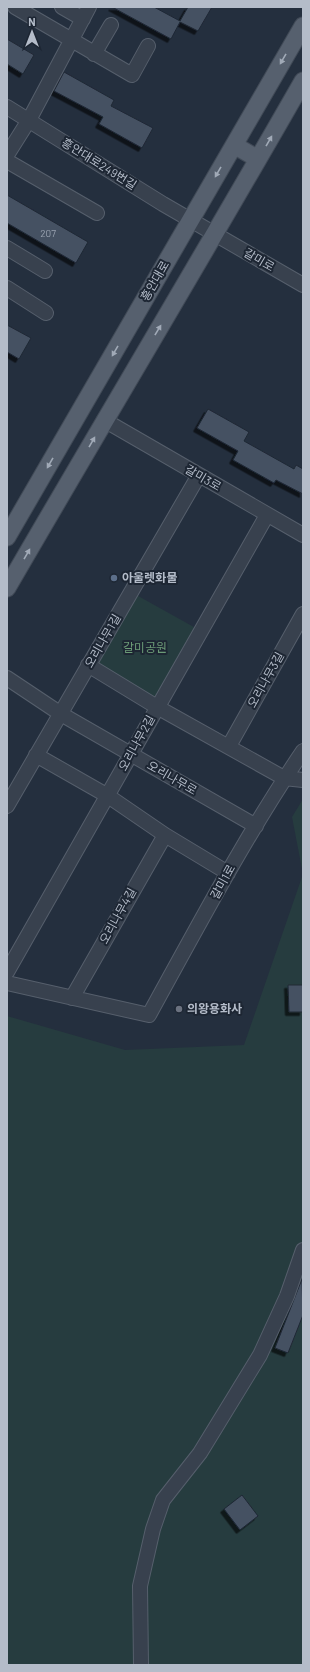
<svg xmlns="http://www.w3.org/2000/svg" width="310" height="1672" font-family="Barlow,'Noto Sans KR',sans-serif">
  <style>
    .green { fill: #263c3f }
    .building { fill: #455162; stroke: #1f2835; filter: url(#shadow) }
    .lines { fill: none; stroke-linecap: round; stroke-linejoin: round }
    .minor-casing { stroke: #565f6c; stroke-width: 16 }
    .major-casing { stroke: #414a57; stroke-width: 19 }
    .minor { stroke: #38414e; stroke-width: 14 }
    .major { stroke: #56606e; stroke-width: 17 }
    .oneway { fill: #a1aab7 }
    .service-dot { fill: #5c6f8a; stroke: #1d2633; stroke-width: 1.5 }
    .worship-dot { fill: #6b7280; stroke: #1d2633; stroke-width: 1.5 }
    .labels { text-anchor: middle; stroke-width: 4; stroke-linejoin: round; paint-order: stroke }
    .number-label { font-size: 10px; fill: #98a1af }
    .street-label { font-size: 12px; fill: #b4bcc9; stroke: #1d2633 }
    .poi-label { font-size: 12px; font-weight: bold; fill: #b4bcc9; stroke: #1d2633; text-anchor: start }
    .park-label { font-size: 12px; fill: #6b9a76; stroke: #1d2633 }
  </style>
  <defs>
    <filter id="shadow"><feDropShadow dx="-3.5" dy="3.5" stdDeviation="0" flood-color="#0009"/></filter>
  </defs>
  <rect width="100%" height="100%" fill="#242f3e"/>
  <path class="green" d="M 131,592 L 201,631 L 157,707 L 88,665 Z
    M 303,799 L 303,1665 L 7,1665 L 7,1016 L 125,1050 L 244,1045 L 303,874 L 292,817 Z"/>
  <path class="building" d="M 112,7 L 154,7 L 180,21 L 188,7 L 212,7 L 198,31 L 180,22 L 171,39 Z
    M 7,39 L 34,55 L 23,74 L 7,64 Z
    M 64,72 L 114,100 L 111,106 L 153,128 L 142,148 L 99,124 L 103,117 L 54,91 Z
    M 7,195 L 88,242 L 76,263 L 7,223 Z
    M 7,325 L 31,338 L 19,359 L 7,352 Z
    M 208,409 L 249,432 L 244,441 L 294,469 L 296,465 L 303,469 L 303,494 L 276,480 L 274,483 L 233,460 L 238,451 L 197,428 Z
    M 288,985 L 303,985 L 303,1012 L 289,1012 Z
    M 302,1279 L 303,1315 L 288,1353 L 275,1348 Z
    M 242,1495 L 258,1516 L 240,1530 L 224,1509 Z"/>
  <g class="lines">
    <g class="minor-casing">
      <path id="minor" d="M 15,7 L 132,75 L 148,46
        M 62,7 L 83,19
        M 94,54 L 111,25
        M 7,107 L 163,204 L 303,285
        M 7,155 L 29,120 L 89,7
        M 7,161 L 97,213
        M 7,248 L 45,271
        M 7,288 L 46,313
        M 104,420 L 303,535
        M 88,665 L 157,707 L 284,778 L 303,780
        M 7,678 L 61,714 L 256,826
        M 229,746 L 303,614
        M 36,755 L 108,796 L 165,835 L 228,873
        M 7,806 L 199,475
        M 7,972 L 267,515
        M 7,983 L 149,1015 C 198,926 246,835 303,751
        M 72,998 L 165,835
        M 141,1665 L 140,1586 L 153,1529 L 163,1500 L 200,1453 L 260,1355 L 287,1296 L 303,1250"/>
    </g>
    <g class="major-casing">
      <path id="major" d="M 234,145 L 258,159
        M 7,537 L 303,26
        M 7,588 C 105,419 206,251 303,81"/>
    </g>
    <use href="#minor" class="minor"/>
    <use href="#major" class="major"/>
  </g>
  <defs><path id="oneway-solid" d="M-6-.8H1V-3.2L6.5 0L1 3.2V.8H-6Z"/></defs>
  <g class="oneway">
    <use href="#oneway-solid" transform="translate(283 59) rotate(120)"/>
    <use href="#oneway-solid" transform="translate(269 141) rotate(-60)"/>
    <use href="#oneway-solid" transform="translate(218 172) rotate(120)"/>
    <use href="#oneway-solid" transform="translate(158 330) rotate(-59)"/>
    <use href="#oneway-solid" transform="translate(115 351) rotate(120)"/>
    <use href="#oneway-solid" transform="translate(92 442) rotate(-60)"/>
    <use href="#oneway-solid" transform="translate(50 463) rotate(120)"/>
    <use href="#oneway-solid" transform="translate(27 554) rotate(-60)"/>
  </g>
  <circle class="service-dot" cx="114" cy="578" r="4"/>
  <circle class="worship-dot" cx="179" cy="1009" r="4"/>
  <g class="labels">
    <g class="number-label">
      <text x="48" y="237">207</text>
    </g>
    <g class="street-label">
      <text transform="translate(99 164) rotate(32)" y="4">흥안대로249번길</text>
      <text transform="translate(259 260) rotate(30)" y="4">갈미로</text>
      <text transform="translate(155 281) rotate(-60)" y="4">흥안대로</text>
      <text transform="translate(203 478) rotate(30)" y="4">갈미3로</text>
      <text transform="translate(103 641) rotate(-60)" y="4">오리나무1길</text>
      <text transform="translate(266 680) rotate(-61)" y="4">오리나무3길</text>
      <text transform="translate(137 743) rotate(-61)" y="4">오리나무2길</text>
      <text transform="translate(172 778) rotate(30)" y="4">오리나무로</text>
      <text transform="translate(223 882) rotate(-61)" y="4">갈미1로</text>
      <text transform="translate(118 916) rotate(-61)" y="4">오리나무4길</text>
    </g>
    <g class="poi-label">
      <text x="122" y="582">아울렛화물</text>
      <text x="187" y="1013">의왕용화사</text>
    </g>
    <g class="park-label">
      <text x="145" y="652">갈미공원</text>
    </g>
  </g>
  <rect width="310" height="1672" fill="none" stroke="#b4bcc9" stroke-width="16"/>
  <g transform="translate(32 32)" stroke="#1d2633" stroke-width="3" paint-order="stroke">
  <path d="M0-3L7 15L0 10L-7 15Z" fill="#b4bcc9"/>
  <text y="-6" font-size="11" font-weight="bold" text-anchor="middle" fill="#b4bcc9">N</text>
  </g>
</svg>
